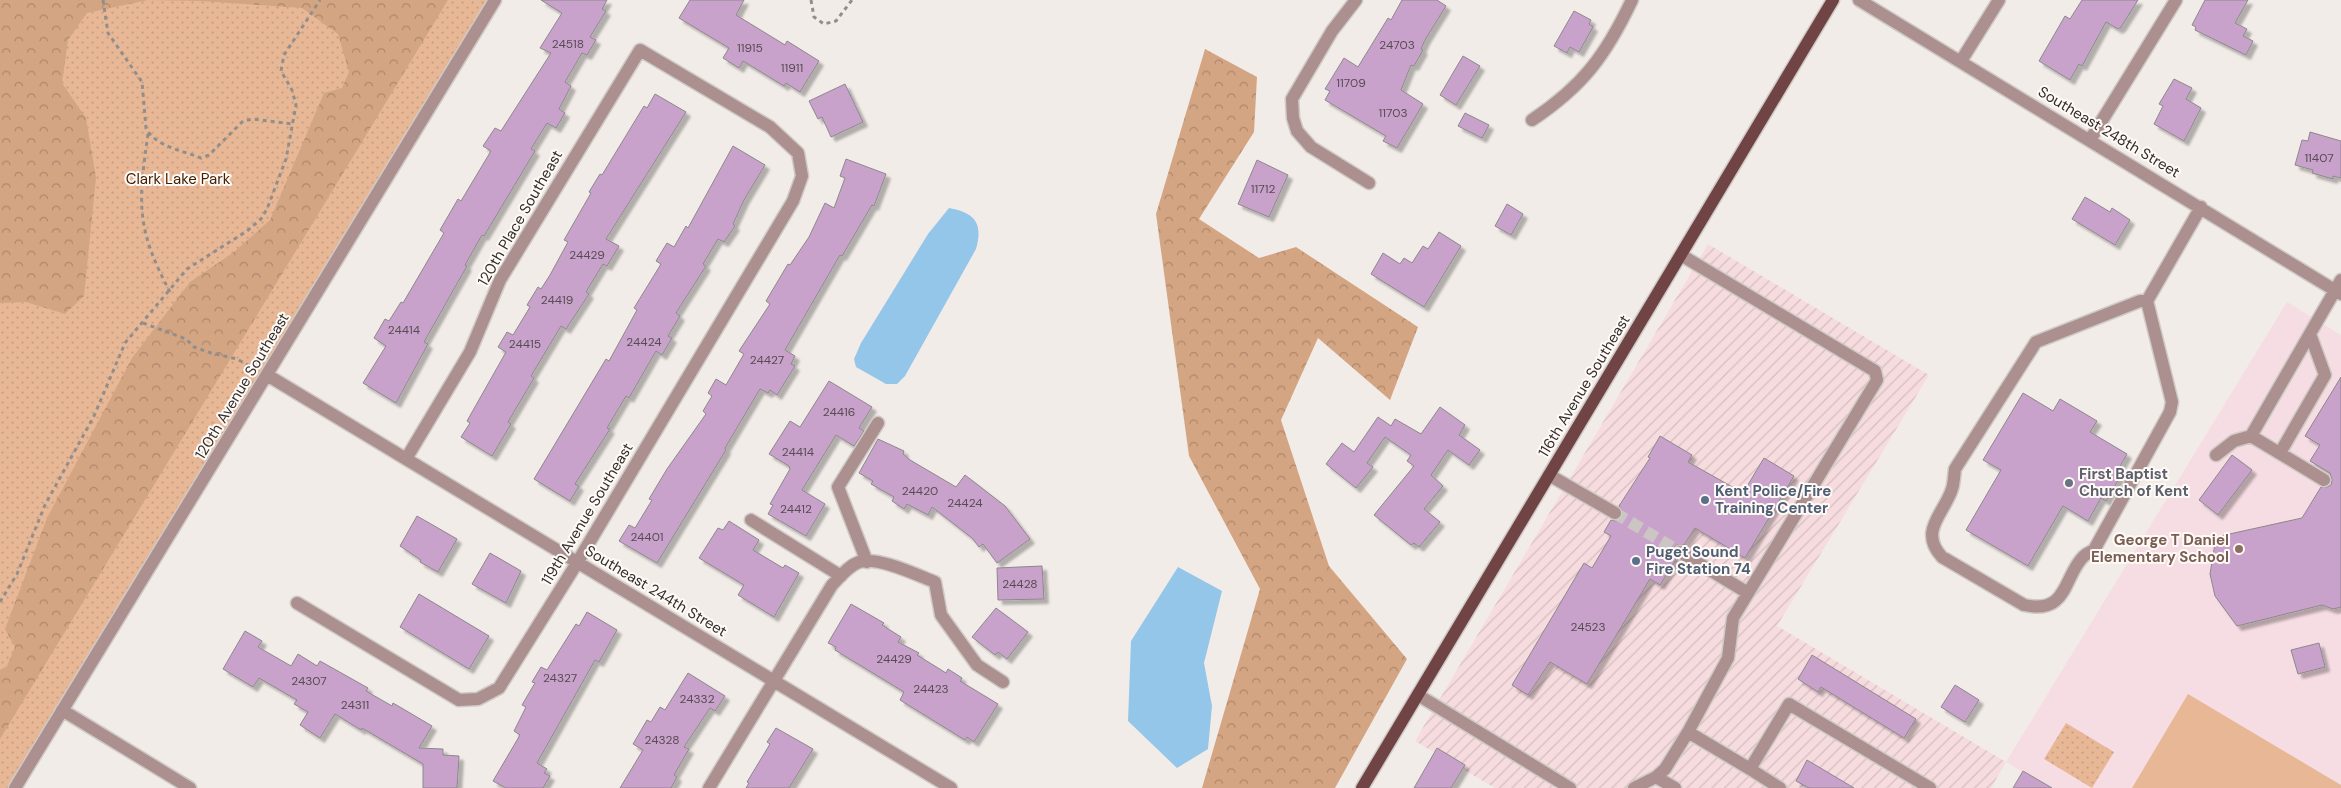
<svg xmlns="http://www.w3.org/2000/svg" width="2341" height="788" font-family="'DM Sans',sans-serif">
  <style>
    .industrial { fill: url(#industrial-furrows) }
    .education { fill: #f6dce3 }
    .green { fill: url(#green-dots) }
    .forest { fill: url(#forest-crowns) }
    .pitch { fill: #e8b896 }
    .water { fill: #93c6e8 }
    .building { fill: #c9a2cb; stroke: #8c888c; filter: url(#shadow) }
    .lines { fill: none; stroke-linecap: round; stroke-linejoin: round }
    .minor-tunnel { stroke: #cbc6c3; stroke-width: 12; stroke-dasharray: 12 6; stroke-linecap: butt }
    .minor-casing { stroke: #cfcac6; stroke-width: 15 }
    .major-casing { stroke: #cfcac6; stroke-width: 15 }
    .path { stroke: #928e8b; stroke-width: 3; stroke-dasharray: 4 4; stroke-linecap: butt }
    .minor { stroke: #ab908f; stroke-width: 12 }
    .major { stroke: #704444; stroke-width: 12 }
    .worship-dot { fill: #6b7280; stroke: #fffaf6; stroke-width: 2 }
    .service-dot { fill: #5c6f8a; stroke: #fffaf6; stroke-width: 2 }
    .education-dot { fill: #8d6e63; stroke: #fffaf6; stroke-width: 2 }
    .labels { text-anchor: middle; stroke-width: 4; stroke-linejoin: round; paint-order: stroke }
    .number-label { font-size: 12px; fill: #574b54 }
    .street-label { font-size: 15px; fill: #312e2d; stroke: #fffaf6 }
    .park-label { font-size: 15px; fill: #402106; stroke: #fffaf6 }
    .worship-label { font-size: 15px; font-weight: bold; fill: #5b616d; stroke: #fffaf6; text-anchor: start }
    .service-label { font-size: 15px; font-weight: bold; fill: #4e5e75; stroke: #fffaf6; text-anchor: start }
    .education-label { font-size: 15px; font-weight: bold; fill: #785e54; stroke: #fffaf6; text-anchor: end }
  </style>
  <defs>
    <pattern id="industrial-furrows" width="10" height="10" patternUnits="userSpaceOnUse" patternTransform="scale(1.25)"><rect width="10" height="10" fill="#f7dcdf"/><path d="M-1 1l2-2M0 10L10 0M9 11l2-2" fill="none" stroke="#d4bdc0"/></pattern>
    <pattern id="green-dots" width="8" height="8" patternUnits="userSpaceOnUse" patternTransform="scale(1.25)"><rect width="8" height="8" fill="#e8b896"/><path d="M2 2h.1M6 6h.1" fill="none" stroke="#c79e82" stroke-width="1.8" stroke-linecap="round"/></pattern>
    <pattern id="forest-crowns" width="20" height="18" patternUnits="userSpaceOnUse" patternTransform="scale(1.25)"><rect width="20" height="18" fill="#d4a583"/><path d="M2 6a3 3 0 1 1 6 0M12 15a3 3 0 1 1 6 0" fill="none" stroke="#ad876c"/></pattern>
    <filter id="shadow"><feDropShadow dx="4.5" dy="4.5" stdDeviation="1" flood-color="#0004"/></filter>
  </defs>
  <rect width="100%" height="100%" fill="#f2ece8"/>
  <path class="industrial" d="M 1708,244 L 1929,375 L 1777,626 L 2006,762 L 1991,788 L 1495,788 L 1415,741 Z"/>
  <path class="education" d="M 2287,302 L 2341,335 L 2341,788 L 2050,788 L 2006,762 Z"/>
  <path class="green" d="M 0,0 L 495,0 L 15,788 L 0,788 Z
    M 2066,723 L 2114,752 L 2092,788 L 2044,759 Z"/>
  <path class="forest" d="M 0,0 L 448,0 L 0,739 L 0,670 L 7,666 L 15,647 L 5,629 L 47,518 L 132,358 L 190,282 L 234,252 L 270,220 L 324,93 L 342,88 L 349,72 L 338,34 L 302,8 L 200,1 L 148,0 L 87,13 L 68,40 L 62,83 L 86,118 L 96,178 L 84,296 L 65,314 L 26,302 L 0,303 Z
    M 1205,49 L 1257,77 L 1254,132 L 1199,219 L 1259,258 L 1296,247 L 1418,327 L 1390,400 L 1318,338 L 1281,420 L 1329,566 L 1407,659 L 1335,788 L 1202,788 L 1260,589 L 1189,456 L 1156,214 Z"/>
  <path class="pitch" d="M 2188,694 L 2341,785 L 2341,788 L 2132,788 Z"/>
  <path class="water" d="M 949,208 C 976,213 983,224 976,249 L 905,376 L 897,384 L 886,384 L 856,367 L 854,359 L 861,343 L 928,234 Z
    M 1178,567 L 1222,591 L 1204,663 L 1212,706 L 1208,749 L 1177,768 L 1128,721 L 1131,641 Z"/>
  <path class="building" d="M 541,0 L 607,0 L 602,9 L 606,11 L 590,37 L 596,40 L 587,55 L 582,53 L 565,82 L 571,86 L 559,109 L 565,113 L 556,128 L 547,123 L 531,149 L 535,151 L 484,236 L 482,235 L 465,265 L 467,266 L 424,342 L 428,344 L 396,403 L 363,383 L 386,346 L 374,338 L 385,319 L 389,321 L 401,302 L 403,303 L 444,233 L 440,230 L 458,199 L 461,201 L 491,151 L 483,146 L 495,128 L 501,131 L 551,53 L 540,48 L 562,13 Z
    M 690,0 L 744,0 L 736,15 L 785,45 L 787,41 L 819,61 L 800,92 L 786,83 L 784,86 L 743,61 L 739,68 L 723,58 L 729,48 L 679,18 Z
    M 1402,0 L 1437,0 L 1446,6 L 1425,40 L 1421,49 L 1423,50 L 1414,66 L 1411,65 L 1401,90 L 1423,104 L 1397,148 L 1383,141 L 1386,136 L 1325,100 L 1330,91 L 1325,89 L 1344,58 L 1358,67 L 1388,18 L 1391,20 Z
    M 2082,0 L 2138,0 L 2121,27 L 2118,29 L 2106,22 L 2082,66 L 2079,64 L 2070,80 L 2039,61 L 2065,16 L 2070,19 Z
    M 2205,0 L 2248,0 L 2235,23 L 2247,29 L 2243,36 L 2253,41 L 2246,55 L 2195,30 L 2196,27 L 2192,25 Z
    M 1574,11 L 1591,20 L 1589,24 L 1593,27 L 1579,52 L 1570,47 L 1567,53 L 1554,46 Z
    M 1463,56 L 1480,66 L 1456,105 L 1440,95 Z
    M 2174,79 L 2192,88 L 2186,99 L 2201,108 L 2184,141 L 2154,124 L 2163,106 L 2159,104 Z
    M 845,84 L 863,122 L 831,137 L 822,117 L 818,119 L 809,101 Z
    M 655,94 L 686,112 L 606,239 L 619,246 L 607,266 L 603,264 L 586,292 L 589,294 L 566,329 L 561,326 L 531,376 L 534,378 L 508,422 L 511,424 L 492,456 L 461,437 L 470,423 L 467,421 L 506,352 L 498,347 L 507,332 L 513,335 L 530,307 L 527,305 L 538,287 L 541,289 L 550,275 L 568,242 L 564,240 L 591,193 L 589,192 L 600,174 L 602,175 L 644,106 L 647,108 Z
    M 1465,113 L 1489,125 L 1482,138 L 1458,126 Z
    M 2310,132 L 2341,141 L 2341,178 L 2333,176 L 2333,179 L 2312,173 L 2313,170 L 2295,165 L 2302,140 L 2308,141 Z
    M 733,146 L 765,165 L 744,200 L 733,224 L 735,226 L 724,242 L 718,239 L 703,264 L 706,266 L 676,313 L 680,316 L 668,336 L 672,338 L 662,355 L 656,351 L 629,398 L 626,396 L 607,428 L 610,429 L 575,484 L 579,486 L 570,501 L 534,479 L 606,359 L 609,361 L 637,310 L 634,308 L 661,264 L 656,261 L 667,243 L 674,247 L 686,226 L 688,228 Z
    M 846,159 L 886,174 L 874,206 L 872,205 L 842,256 L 840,255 L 785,350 L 795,356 L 791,364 L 795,366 L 777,395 L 770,390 L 768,393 L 760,389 L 725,448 L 726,450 L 657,563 L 619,541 L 629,525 L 635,528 L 652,500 L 649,499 L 667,469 L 706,414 L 703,411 L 712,396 L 708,393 L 716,379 L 726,385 L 744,354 L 739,351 L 770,304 L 766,301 L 788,264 L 790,265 L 809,237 L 825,203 L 834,208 L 845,178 L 840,176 Z
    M 1257,160 L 1288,175 L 1269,217 L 1238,204 Z
    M 2085,197 L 2110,212 L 2112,208 L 2130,220 L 2115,245 L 2072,219 Z
    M 1507,204 L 1523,214 L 1511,235 L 1495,226 Z
    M 1439,232 L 1461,246 L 1424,307 L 1371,274 L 1383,253 L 1400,264 L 1404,258 L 1412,263 L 1423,246 L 1428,249 Z
    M 2341,377 L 2341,607 L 2333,609 L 2322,605 L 2237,626 L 2215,596 L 2210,574 L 2216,537 L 2302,518 L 2321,487 L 2327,487 L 2331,485 L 2332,480 L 2330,473 L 2310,461 L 2320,445 L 2305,436 Z
    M 829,381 L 872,407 L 859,428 L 864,431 L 854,446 L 836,435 L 802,490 L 825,504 L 806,536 L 768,514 L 773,505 L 770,504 L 790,469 L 789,466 L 769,454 L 790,421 L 800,427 Z
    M 2023,393 L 2053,411 L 2060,399 L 2097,421 L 2090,432 L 2127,454 L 2115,475 L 2120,477 L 2106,501 L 2101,498 L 2088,521 L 2063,506 L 2028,566 L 1966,530 L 2001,470 L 1983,460 Z
    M 1440,407 L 1465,425 L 1459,435 L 1480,450 L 1469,465 L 1448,450 L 1431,475 L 1443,486 L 1424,509 L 1440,522 L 1419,547 L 1414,543 L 1411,545 L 1374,515 L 1414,466 L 1407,461 L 1411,455 L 1385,437 L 1367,463 L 1373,467 L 1356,488 L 1326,464 L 1342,443 L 1354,452 L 1378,417 L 1391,426 L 1395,419 L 1421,434 Z
    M 1660,436 L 1692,455 L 1688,462 L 1743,493 L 1764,458 L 1794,476 L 1745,558 L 1695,528 L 1684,545 L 1677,545 L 1673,548 L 1673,555 L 1676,559 L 1660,585 L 1650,579 L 1587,684 L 1550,662 L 1528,695 L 1512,685 L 1584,563 L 1592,568 L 1611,536 L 1604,532 L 1611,520 L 1616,521 L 1622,517 L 1623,512 L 1619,506 L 1650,458 L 1648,457 Z
    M 878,439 L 904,451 L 903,454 L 910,460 L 956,487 L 965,475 L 1005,506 L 1030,539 L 997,563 L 983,544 L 979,547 L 972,538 L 932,507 L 928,515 L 907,504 L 904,509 L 892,501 L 894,497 L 871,484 L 873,481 L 859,473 Z
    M 2232,455 L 2252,470 L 2218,515 L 2199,500 Z
    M 417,516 L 457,539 L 438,572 L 420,562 L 421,560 L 400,546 Z
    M 729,521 L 759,540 L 753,550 L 783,568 L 785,565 L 799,573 L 774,617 L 738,595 L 744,585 L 699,558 L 718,528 L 723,530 Z
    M 490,553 L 521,571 L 506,603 L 472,584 Z
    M 1042,566 L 1044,599 L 998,600 L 997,568 Z
    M 419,594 L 489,636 L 469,669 L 400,627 Z
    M 851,604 L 884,623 L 882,625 L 901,637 L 898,642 L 919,653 L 917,655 L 946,673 L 948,669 L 962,678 L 960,681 L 998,704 L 974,742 L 967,737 L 965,740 L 900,700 L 904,692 L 835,650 L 836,647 L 828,643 Z
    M 996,608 L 1028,632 L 1007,659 L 998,652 L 995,655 L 972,637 Z
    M 587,612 L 617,630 L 599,662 L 595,660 L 537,763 L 547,769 L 544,773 L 550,776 L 543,788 L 506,788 L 493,781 L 520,735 L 514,731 L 526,707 L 522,705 L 535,683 L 532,682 L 541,667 L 547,670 L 576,624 L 579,626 Z
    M 245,631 L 262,641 L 258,647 L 291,666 L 298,654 L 317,666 L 320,661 L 368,688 L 366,691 L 392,706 L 393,703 L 432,726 L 419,748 L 443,749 L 443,755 L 459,756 L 457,788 L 423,788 L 423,764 L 362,728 L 361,730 L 335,714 L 320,738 L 300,725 L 308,712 L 294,704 L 297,700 L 259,678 L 253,687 L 223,669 Z
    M 2319,643 L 2325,667 L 2298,674 L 2291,650 Z
    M 1812,655 L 1916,719 L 1904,738 L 1821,687 L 1818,692 L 1798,679 Z
    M 688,673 L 725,696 L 715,711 L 710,708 L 684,747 L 689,749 L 674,775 L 677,777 L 671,788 L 620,788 L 643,750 L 633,744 L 647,720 L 651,722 L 660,707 L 665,710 Z
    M 1955,685 L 1979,700 L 1965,722 L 1941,707 Z
    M 776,728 L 813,749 L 789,788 L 746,788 L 749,783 L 747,782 L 770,744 L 767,742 Z
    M 1437,748 L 1465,765 L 1451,788 L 1414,788 Z
    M 1807,760 L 1854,788 L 1809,788 L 1796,781 Z
    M 2023,771 L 2052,788 L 2013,788 Z"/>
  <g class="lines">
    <path class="minor-tunnel" d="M 1615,513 L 1680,552"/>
    <g class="minor-casing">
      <path id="minor" d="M 1356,0 L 1332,31 L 1292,99 L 1293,118 L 1297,131 L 1311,147 L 1369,183
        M 1859,0 L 2341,294
        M 1961,61 L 1999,0
        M 1532,120 C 1583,86 1606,55 1632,0
        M 2090,140 L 2176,0
        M 2140,301 L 2147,301 L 2172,402 L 2170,412 L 2094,550 C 2091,552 2087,553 2084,556 C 2063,576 2069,615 2024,605 L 1942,557 C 1918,531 1944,514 1952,489 C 1954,483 1954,476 1955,469 L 2036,342 Z
        M 2147,301 L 2201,207
        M 267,375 L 951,788
        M 2251,436 L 2324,480
        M 2280,453 L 2325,375 L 2310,334
        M 2216,455 L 2234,441 L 2251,436 L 2341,280
        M 1549,475 L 1615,513
        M 751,520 L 841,576
        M 1680,552 L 1748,593
        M 867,562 L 838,487 L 878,423
        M 297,603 L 459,700 L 478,699 L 499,688 L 577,563 L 793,201 L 802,176 L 798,153 L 770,127 L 640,50 L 500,280 L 470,352 L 406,459
        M 1418,695 L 1570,788
        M 62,710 L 190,788
        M 1688,732 L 1750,769 L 1789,704 L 1930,788
        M 1750,769 L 1780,788
        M 1656,777 L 1675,788
        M 15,788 L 495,0
        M 709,788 L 832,585 C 840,577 848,566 859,562 C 878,556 917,575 935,582 L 941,615 L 977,665 L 1003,682
        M 1634,788 L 1656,777 L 1665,769 L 1688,732 L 1728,658 L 1733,618 L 1877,380 L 1875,371 L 1681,255"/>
    </g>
    <g class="major-casing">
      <path id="major" d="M 1362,788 L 1833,0"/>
    </g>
    <path class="path" d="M 103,0 L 108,33 L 142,82 L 146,128 C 154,146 184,151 201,158 L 209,155 L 243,121 L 253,119 L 293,124
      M 811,0 L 814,17 L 824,24 L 836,21 L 852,0
      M 148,134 C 138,204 136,228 170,292
      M 143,323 L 186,339 L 194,347 L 211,353 L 237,359 L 253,368
      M 0,602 L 17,574 L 45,505 L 94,416 L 125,343 L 187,269 L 247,231 L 261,219 L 267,209 L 286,159 L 296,105 L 292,90 L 281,71 L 284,55 L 320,0"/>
    <use href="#minor" class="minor"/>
    <use href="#major" class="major"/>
  </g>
  <circle class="worship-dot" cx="2069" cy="483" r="5"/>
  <g class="service-dot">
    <circle cx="1705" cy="500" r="5"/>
    <circle cx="1636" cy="561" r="5"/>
  </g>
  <circle class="education-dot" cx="2239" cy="549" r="5"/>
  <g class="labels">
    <g class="number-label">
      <text x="568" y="48">24518</text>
      <text x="1397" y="49">24703</text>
      <text x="750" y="52">11915</text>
      <text x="792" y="72">11911</text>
      <text x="1351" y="87">11709</text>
      <text x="1393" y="117">11703</text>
      <text x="2319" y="162">11407</text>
      <text x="1263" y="193">11712</text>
      <text x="587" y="259">24429</text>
      <text x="557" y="304">24419</text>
      <text x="404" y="334">24414</text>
      <text x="644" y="346">24424</text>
      <text x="525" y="348">24415</text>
      <text x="767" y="364">24427</text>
      <text x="839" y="416">24416</text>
      <text x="798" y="456">24414</text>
      <text x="920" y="495">24420</text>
      <text x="965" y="507">24424</text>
      <text x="796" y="513">24412</text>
      <text x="647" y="541">24401</text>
      <text x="1020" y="588">24428</text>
      <text x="1588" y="631">24523</text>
      <text x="894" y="663">24429</text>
      <text x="560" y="682">24327</text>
      <text x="309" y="685">24307</text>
      <text x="931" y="693">24423</text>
      <text x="697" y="703">24332</text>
      <text x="355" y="709">24311</text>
      <text x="662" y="744">24328</text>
    </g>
    <g class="street-label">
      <text transform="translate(2109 132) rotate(31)" y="5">Southeast 248th Street</text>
      <text transform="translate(520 218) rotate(-60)" y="5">120th Place Southeast</text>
      <text transform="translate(242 386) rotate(-59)" y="5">120th Avenue Southeast</text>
      <text transform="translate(1584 386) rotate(-59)" y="5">116th Avenue Southeast</text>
      <text transform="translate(587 514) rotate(-59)" y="5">119th Avenue Southeast</text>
      <text transform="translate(656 591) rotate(31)" y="5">Southeast 244th Street</text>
    </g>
    <g class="park-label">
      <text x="178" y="184">Clark Lake Park</text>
    </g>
    <g class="worship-label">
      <text x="2079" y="479">First Baptist<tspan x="2079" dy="17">Church of Kent</tspan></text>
    </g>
    <g class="service-label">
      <text x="1715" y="496">Kent Police/Fire<tspan x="1715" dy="17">Training Center</tspan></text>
      <text x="1646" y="557">Puget Sound<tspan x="1646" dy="17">Fire Station 74</tspan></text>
    </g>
    <g class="education-label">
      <text x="2229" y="545">George T Daniel<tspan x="2229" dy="17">Elementary School</tspan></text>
    </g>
  </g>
</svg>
